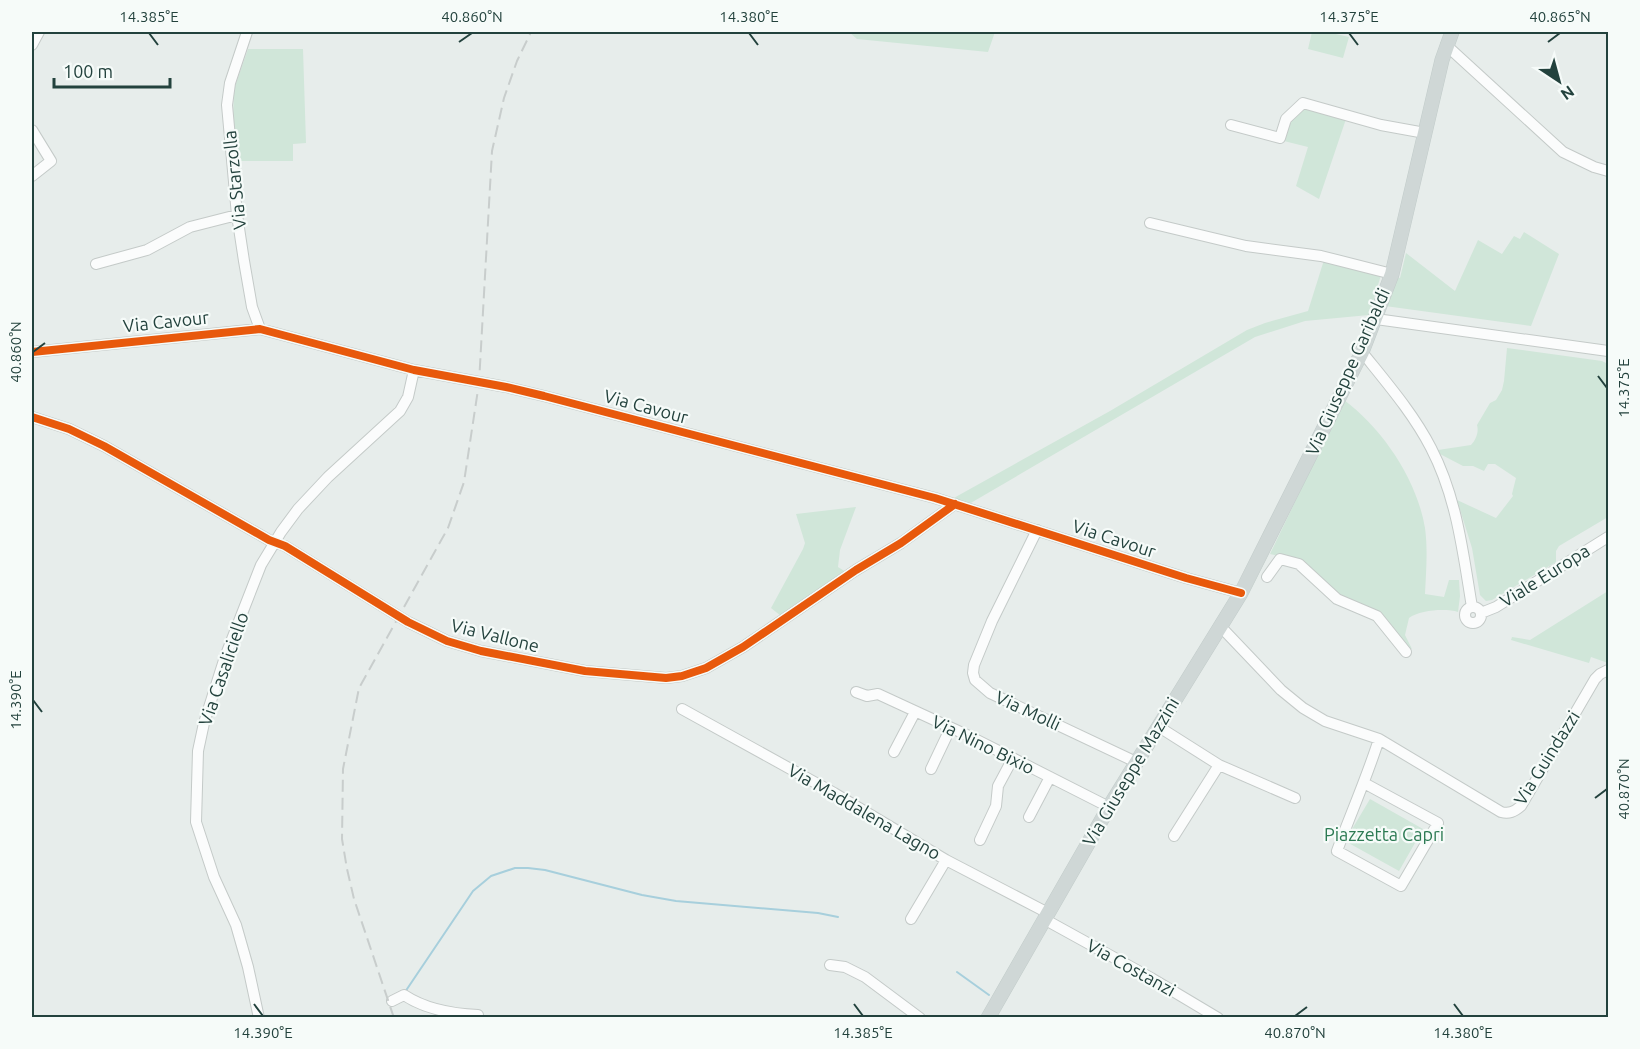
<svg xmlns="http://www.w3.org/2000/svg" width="1640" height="1049" font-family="Ubuntu,sans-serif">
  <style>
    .green { fill: #d0e6d9 }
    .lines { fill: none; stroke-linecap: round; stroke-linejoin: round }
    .stream { stroke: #a7cfdc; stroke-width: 2 }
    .minor-casing { stroke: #c4cac8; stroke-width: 12 }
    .major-casing { stroke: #c2ccca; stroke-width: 15 }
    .minor { stroke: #fbfcfc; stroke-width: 10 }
    .major { stroke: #cfd7d6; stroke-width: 14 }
    .rail { stroke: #c8cdcc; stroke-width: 2; stroke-dasharray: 12 6; stroke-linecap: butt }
    .cycleway-casing { stroke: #f6fbf9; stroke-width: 11 }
    .cycleway { stroke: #e8590c; stroke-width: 8 }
    .ticks { fill: none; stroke: #23423d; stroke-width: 2 }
    .labels { text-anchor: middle; stroke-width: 4.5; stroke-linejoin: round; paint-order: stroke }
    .street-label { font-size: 18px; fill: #23423d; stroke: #f6fbf9 }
    .park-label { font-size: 18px; fill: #2c7a53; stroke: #f6fbf9 }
    .neatline { fill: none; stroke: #23423d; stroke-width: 2 }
    .ticks-label { font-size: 15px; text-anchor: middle; fill: #23423d }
  </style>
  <rect width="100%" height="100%" fill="#e7edeb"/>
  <path class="green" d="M 849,32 L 995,32 L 988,52 L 857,39 Z
    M 1312,32 L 1327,32 L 1349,37 L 1343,58 L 1308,49 Z
    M 248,49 L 303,49 L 306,143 L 293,144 L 293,161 L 239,161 L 233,122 L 234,89 Z
    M 1306,108 L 1346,119 L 1319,199 L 1296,186 L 1308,147 L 1284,141 C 1289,126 1291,115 1306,108 Z
    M 1524,232 L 1559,254 L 1531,326 L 1385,306 L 1396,277 L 1400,278 L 1406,253 L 1455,291 L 1478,240 L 1502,254 L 1514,236 L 1520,239 Z
    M 1324,260 L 1381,275 L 1369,315 L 1305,321 L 1255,337 L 969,504 L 952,499 L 1110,411 L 1247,330 L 1265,323 L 1308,311 Z
    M 1507,348 L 1602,361 L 1608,364 L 1608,517 L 1559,546 L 1556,551 L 1556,562 L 1492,600 L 1486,601 L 1480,595 L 1472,548 L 1457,500 L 1496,518 L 1513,496 L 1512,494 L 1516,478 L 1495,464 L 1488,464 L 1484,471 L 1473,466 L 1463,466 L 1440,454 L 1438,450 L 1471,445 C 1476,440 1479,432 1477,425 L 1490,403 L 1496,400 L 1502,390 L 1504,381 Z
    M 1344,400 C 1383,429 1417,480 1425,528 C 1428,550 1426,572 1425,594 L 1444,597 L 1449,580 L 1459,580 L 1460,596 L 1458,612 C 1446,608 1420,610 1409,618 L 1405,635 L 1412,649 L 1407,647 L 1381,616 L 1334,594 L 1279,556 L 1270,554 Z
    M 856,507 L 840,550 L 838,567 L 846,572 L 781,616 L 771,608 L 803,549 L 805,543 L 796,514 Z
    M 1608,591 L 1608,663 L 1591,657 L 1589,663 L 1511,640 L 1512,637 L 1530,640 Z
    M 1370,799 L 1423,829 L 1399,871 L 1345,841 Z"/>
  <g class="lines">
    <path class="stream" d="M 957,972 L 989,995
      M 405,992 L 473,891 L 491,876 L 515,868 L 528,868 L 545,870 L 642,895 L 676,901 L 818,913 L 838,917"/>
    <g class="minor-casing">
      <path id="minor" d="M 247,32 L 230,83 L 227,105 L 237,215 L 244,261 L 252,307 L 260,329
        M 32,45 L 39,32
        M 1446,45 L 1563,152 L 1594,167 L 1608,171
        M 1231,125 L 1280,138 L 1286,119 L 1303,103 L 1381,125 L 1425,133
        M 32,130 L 51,161 L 32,176
        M 1150,223 L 1246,246 L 1321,256 L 1392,274
        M 96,264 L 147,250 L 190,227 L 237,215
        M 1376,319 L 1608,351
        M 32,352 L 260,329 L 414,370 L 506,387 L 544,396 L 935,498 L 1186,578 L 1241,593
        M 1362,352 C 1386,382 1413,413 1431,448 C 1457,498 1463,553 1472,607
        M 32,417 L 69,429 L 104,446 L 269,540 L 285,546 L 408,622 L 447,641 L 481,651 L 585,671 L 666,678 L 682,676 L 706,668 L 743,647 L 856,570 L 901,543 L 955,504
        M 1037,530 L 992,621 L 974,665 L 973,673 L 975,680 L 990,693 L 1136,762
        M 1267,577 L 1280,559 L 1299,564 L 1337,599 L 1377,616 L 1406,652
        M1465 615a8 8 0 1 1 16 0a8 8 0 1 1-16 0Z
        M 1481,613 L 1496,607 L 1608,537
        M 1221,627 L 1281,690 L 1303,708 L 1325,721 L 1379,739 L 1501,812 C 1509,814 1514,812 1521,806 L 1595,679 L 1600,674 L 1608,670
        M 856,692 L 867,696 L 878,694 L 969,736 L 1109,807
        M 682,709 L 834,793 L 946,860 L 1048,913
        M 1159,727 L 1219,765 L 1295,798
        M 894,752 L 915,712
        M 931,769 L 950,729
        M 1364,783 L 1438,823 L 1401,886 L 1337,851 C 1351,813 1367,777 1379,739
        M 1029,817 L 1050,777
        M 1174,836 L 1219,765
        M 980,840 L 996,806 L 998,786 L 1013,758
        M 911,919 L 946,860
        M 1044,919 L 1151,978 L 1218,1018
        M 830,965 L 845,967 L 865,977 L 920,1018
        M 392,1001 L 404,995 C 425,1009 453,1014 478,1015
        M 259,1018 L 248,967 L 236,925 L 214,877 L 196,822 L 198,751 L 204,723 L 225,657 L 261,565 L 281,532 L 298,509 L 328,477 L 400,411 L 408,397 L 414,370"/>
    </g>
    <g class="major-casing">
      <path id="major" d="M 988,1018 L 1109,807 L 1241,593 L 1362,352 L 1392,274 L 1442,60 L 1452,32"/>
    </g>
    <use href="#minor" class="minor"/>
    <use href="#major" class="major"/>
    <path class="rail" d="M 394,1018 L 354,899 L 347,869 L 342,839 L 343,769 L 359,688 L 448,528 L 464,482 L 479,383 L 492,151 L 504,98 L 517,61 L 531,32"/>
    <g class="cycleway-casing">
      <path id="cycleway" d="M 32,352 L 260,329 L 414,370 L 506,387 L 544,396 L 935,498 L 1186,578 L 1241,593
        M 32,417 L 69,429 L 104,446 L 269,540 L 285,546 L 408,622 L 447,641 L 481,651 L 585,671 L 666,678 L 682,676 L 706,668 L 743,647 L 856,570 L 901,543 L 955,504"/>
    </g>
    <use href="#cycleway" class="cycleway"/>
  </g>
  <path class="ticks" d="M 149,33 L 158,45M 749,33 L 758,45M 1349,33 L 1358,45M 459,42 L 472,33M 1548,42 L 1560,33M 33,352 L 45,343M 1598,376 L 1607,388M 33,700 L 42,712M 1595,798 L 1607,789M 254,1004 L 263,1016M 854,1004 L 863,1016M 1454,1004 L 1463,1016M 1295,1016 L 1307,1007"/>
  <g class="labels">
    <g class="street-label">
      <text transform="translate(235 180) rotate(-96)" y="6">Via Starzolla</text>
      <text transform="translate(166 322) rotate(-6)" y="6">Via Cavour</text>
      <text transform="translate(1348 372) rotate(-66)" y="6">Via Giuseppe Garibaldi</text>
      <text transform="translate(646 407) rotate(15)" y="6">Via Cavour</text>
      <text transform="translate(1114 539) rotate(18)" y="6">Via Cavour</text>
      <text transform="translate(1545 576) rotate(-32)" y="6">Viale Europa</text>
      <text transform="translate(495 636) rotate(14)" y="6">Via Vallone</text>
      <text transform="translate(224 669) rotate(-71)" y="6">Via Casaliciello</text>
      <text transform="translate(1028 711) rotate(25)" y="6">Via Molli</text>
      <text transform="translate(983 745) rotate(26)" y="6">Via Nino Bixio</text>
      <text transform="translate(1547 758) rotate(-58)" y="6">Via Guindazzi</text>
      <text transform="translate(1131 772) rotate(-59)" y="6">Via Giuseppe Mazzini</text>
      <text transform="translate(864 812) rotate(30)" y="6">Via Maddalena Lagno</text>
      <text transform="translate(1131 968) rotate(29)" y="6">Via Costanzi</text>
    </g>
    <g class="park-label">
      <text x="1384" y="841">Piazzetta Capri</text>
    </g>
  </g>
  <rect width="1640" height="1049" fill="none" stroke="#f6fbf9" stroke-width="66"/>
  <g transform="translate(1559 81) rotate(144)" stroke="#f6fbf9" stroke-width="4.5" paint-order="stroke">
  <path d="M0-4.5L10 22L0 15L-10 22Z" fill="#23423d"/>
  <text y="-9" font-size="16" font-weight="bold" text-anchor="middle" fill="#23423d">N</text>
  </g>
  <path d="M54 78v9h116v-9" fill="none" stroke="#23423d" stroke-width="3"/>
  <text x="63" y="78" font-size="18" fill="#23423d" stroke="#f6fbf9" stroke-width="4.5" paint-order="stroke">100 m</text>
  <rect x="33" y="33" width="1574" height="983" class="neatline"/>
  <g class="ticks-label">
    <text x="149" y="22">14.385°E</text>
    <text x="472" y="22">40.860°N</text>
    <text x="749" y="22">14.380°E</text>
    <text x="1349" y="22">14.375°E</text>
    <text x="1560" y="22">40.865°N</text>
    <text transform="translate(16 352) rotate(-90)" y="5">40.860°N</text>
    <text transform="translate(1624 388) rotate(-90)" y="5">14.375°E</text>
    <text transform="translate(16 700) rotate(-90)" y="5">14.390°E</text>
    <text transform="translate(1624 789) rotate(-90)" y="5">40.870°N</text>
    <text x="263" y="1038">14.390°E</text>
    <text x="863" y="1038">14.385°E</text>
    <text x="1295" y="1038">40.870°N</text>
    <text x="1463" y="1038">14.380°E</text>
  </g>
</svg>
